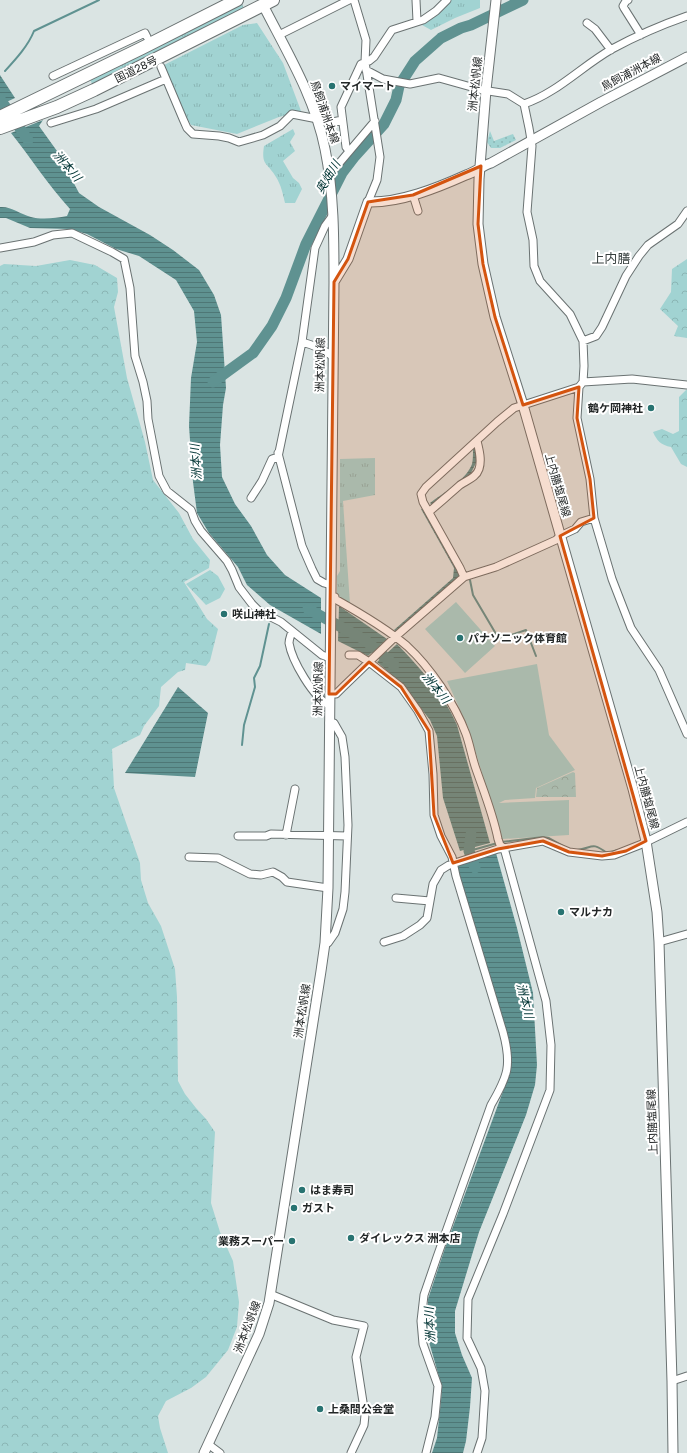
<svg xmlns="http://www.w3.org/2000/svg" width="687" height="1453" font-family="'Golos Text','Noto Sans JP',sans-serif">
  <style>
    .grass { fill: url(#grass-tufts) }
    .forest { fill: url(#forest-crowns) }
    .garden { fill: url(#garden-dots) }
    .pitch { fill: #a1d3d2 }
    .water { fill: url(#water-rules) }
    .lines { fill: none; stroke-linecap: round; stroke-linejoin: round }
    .stream { stroke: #5f9291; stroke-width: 2 }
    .river { stroke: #5f9291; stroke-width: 11 }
    .street-casing { stroke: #6a7272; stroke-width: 9 }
    .secondary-casing { stroke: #6a7272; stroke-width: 11 }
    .highway-casing { stroke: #6a7272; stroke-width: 14 }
    .street { stroke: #fff; stroke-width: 7 }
    .secondary { stroke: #fff; stroke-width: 9 }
    .highway { stroke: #fff; stroke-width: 12 }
    .marked { fill: #d4540f; fill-opacity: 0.2; stroke: #d4540f; stroke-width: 3; stroke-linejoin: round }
    .poi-dot { fill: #287371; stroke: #fff; stroke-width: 1.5 }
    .labels { text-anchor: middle; stroke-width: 4; stroke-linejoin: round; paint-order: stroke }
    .street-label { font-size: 11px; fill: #232727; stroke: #fff }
    .poi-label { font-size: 11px; font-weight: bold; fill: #232727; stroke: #fff; text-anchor: start }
    .water-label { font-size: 12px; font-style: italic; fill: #003434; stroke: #fff }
    .quarter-label { font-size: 13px; fill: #394140; stroke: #fff }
  </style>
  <defs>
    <pattern id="grass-tufts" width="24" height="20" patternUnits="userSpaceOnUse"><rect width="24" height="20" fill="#a1d3d2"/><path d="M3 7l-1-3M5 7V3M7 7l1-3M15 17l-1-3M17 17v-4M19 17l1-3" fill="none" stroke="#8ab5b4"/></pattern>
    <pattern id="forest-crowns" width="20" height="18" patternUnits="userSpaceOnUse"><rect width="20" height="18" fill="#a1d3d2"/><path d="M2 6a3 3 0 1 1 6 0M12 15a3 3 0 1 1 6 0" fill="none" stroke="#8ab5b4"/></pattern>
    <pattern id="garden-dots" width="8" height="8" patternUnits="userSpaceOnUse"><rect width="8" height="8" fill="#a1d3d2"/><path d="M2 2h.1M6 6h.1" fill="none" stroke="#8ab5b4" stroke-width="1.8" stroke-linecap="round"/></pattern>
    <pattern id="water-rules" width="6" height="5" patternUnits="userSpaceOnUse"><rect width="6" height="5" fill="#5f9291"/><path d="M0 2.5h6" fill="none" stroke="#4e7776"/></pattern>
  </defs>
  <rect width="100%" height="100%" fill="#dae4e3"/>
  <path class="grass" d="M 450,0 L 480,0 L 480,8 L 455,18 L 431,30 L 422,25 L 433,17 Z
    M 242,4 L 245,11 L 94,88 L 89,77 Z
    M 257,23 L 283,63 L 301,111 L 279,117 L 237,134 L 191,125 L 179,104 L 162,66 L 243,25 Z
    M 293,129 L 295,134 L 290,142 L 295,151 L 283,161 L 293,178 L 299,183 L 302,189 L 295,203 L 285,203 C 283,194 281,185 276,177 C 267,162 261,166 264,146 Z
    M 375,458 L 375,495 L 343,501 L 350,604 L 337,596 L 337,576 L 340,571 L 340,459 Z"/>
  <path class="forest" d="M 687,259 L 687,338 L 674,336 L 678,326 L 660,309 L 671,292 L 672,269 Z
    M 70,260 L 95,265 L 117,278 L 118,292 L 114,307 L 127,378 L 145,442 L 153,480 L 179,513 L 193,539 L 210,560 L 209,568 L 184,582 L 207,619 L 218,629 L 210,661 L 206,666 L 186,663 L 185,670 L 178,672 L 161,687 L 159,706 L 144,726 L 140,735 L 112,749 L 114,788 L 140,863 L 141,880 L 148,903 L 161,926 L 175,969 L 177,997 L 178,1081 L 185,1094 L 196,1108 L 206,1119 L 215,1132 L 211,1203 L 220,1232 L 233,1261 L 239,1302 L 237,1327 L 228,1350 L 206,1377 L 191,1388 L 166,1401 L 158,1416 L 160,1428 L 168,1453 L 0,1453 L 0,266 L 4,264 L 36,266 Z
    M 686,390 L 687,390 L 687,467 L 681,464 L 671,447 C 661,445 657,441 653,432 L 662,429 L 673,434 L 679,431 L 679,397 Z
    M 210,570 L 218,576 L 225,589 L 220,598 L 206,605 L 186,584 Z
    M 573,772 L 575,773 L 576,797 L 536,797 L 537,788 Z"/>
  <path class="garden" d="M 490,131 L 494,141 L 513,134 L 516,140 L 500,148 L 491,148 L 487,142 Z"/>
  <path class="pitch" d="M 456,602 L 495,646 L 465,673 L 425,629 Z
    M 537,664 L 549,735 L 575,770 L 536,788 L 535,798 L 505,800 L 499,803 L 569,800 L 569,835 L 502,839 L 468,727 L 447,681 Z"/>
  <path class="water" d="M 0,75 L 15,98 L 0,105 Z
    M 43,120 L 39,126 L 57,151 L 79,193 L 99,207 L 150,235 L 173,250 L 199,270 L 214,295 L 221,315 L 226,388 L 223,405 L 220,445 L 222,477 L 235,504 L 251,526 L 267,555 L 285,575 L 321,598 L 321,634 L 270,605 L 247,585 L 238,567 L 209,533 L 197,513 L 193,482 L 189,426 L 191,378 L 197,342 L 194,311 L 176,280 L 139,256 L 116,249 L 87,234 L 69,229 L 30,228 L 6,218 L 0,218 L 0,207 C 11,206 20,214 31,217 C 42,220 56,218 67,216 L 70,209 C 48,185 31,158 11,133 Z
    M 476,448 L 477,461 L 471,473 L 432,505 L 430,503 C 442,494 467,479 472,464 C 473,460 473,454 473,449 Z
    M 424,508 L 459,568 L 460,575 L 457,580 L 397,633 L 394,630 L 453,578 L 454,568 L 421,509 Z
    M 339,606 L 387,639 L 368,656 L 338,641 Z
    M 397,644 C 421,669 443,693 457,725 L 490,843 L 460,851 L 443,798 L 437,736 L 430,720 L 401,683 L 377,662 Z
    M 178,687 L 208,713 L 195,777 L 125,773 Z
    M 496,853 L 517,928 L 533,993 L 537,1065 L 535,1085 L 526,1115 L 479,1232 L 455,1311 L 455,1333 L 462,1355 L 472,1378 L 470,1407 L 466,1441 L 463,1453 L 432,1453 L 437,1438 L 441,1400 L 442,1387 L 427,1335 L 428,1299 L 445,1248 L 505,1086 L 510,1056 L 455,865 Z"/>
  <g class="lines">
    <path class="stream" d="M 5,71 C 16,59 28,46 34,31 L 99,0
      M 470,580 L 473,595 L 499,639 L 526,630 L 536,656
      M 242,745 L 244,725 L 255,687 L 254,678 L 260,666 L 269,624
      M 577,850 C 593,848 591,841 607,853 L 618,850
      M 469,851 L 501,842 L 543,837 L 549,838 L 567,848"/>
    <path class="river" d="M 0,99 L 28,140
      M 213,382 L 253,353 L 272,326 L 286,298 L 306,244 L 342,173 L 355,156 L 384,124 L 396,100 L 399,86 L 415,61 L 441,38 L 461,28 L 471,25 L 523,0
      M 308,609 L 365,640 L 394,665
      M 471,834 L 469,851 L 475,868"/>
    <g class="street-casing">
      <path id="street" d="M 354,0 L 366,40 L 365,62 L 380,157 L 377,180 L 368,202
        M 416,0 L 417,21
        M 628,0 L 626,1 L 623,6 L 624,8 L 641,35
        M 587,23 L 595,29 L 611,50
        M 279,35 L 349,0
        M 161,67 L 183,119 L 187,128 L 193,134 L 219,136 L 229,138 L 239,142 L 263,135 L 280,126 L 292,114 L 333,122 L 342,120
        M 366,70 L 383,79 L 410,84 L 439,78 L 482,90 L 508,94 L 524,104 L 529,128 L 532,146 L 527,212 L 533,240 L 534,266 L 540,281 L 570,314 L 583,341 L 584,366 L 583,382 L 579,387 L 514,408 L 497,422 L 426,487 L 421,494 L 423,502 L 460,568 L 464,577
        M 53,76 L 145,33 L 147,37
        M 524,104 C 557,93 582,66 612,49 C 636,36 661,25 687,16
        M 51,123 L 96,109 L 166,79
        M 349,151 L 346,147 L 341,107 L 361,64 L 369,61 L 374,57 L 392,30 L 423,20 L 436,11 L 447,0
        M 330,174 L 375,121
        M 413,195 L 418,211
        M 0,248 L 34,242 L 53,235 L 72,233 L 112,252 L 124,259 L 130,288 L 135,356 L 143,382 L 147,401 L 148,419 L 159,476 L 167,491 L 191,510 L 195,521 L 201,531 L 227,561 L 232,570 L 239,587 L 252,604 L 259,611 L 281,622 L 322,655 L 330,658
        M 583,341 L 596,336 L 602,327 L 626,276 L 639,256 L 648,245 L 678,224 L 687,211
        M 302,342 C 313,345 323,349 332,356
        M 583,382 L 632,379 L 687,385
        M 579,387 L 577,418 L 590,479 L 594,518 L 612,579 L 631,628 L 659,670 L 687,734
        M 278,453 L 302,546 L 312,569 L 317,579 L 324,583 L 331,585
        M 251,498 L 262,481 L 272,459 L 278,457 L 302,342 L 315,248 L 325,226 L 333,215
        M 429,512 C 439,503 450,494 460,485 C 467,480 476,478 479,469 C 482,460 479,449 477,441
        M 335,597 L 335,599 C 360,613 386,628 407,646 C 430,667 455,704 466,734 C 470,745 472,758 476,769 C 484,792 493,814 498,839 L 500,845 L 504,848 L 546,1001 L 551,1045 L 550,1090 L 503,1214 L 468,1299 L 467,1338 L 481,1368 L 485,1391 L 482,1438 L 477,1453
        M 292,631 C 291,635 289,639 289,643 C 292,661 313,697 329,705
        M 349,655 L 358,655 L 369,662 L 401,687 L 418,711 L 429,731 L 433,774 L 434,815 L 441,836 L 452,857 L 456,876 L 503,1032 C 512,1065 508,1076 491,1105 L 437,1257 L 424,1295 L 421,1321 L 423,1344 L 438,1386 L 435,1417 L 426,1453
        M 329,694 L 336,694 L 343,687 L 395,637 L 464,577 L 496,567 L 556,540 L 560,536 L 575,529 L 581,522 L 594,518
        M 286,835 L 295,789
        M 238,836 L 266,836 L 271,834 L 347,836
        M 189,857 L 218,858 L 250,874 L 261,875 L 273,872 L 282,877 L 287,882 L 328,888
        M 396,898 L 430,901
        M 384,942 L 403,936 L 420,925 L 427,918 L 433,884 L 441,870 L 449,865 L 498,849 L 543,841 L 569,852 L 602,856 L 614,855 L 642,844 L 687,822
        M 659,942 L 687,934
        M 325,943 L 328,943 L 335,933 L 343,909 L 345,892 L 348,825 L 345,757 L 342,737 L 334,723 L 329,723
        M 270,1294 L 333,1320 L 364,1326 L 356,1357 L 365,1415 L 364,1425 L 351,1453
        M 672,1381 L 687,1376
        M 208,1444 L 220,1453"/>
    </g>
    <g class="secondary-casing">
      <path id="secondary" d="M 496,0 L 486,90 L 479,179 L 478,224 L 483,264 L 495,317 L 523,405 L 633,789 L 646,841 L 657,912 L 659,942 L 672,1381 L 673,1453
        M 334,282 L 348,259 L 368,202 C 400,203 437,188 466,175 C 475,172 482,166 491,163 L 601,102 L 687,57
        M 204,1453 L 259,1334 L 269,1303 L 321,971 L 325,943 L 328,888 L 334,282 C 334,238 334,193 325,149 C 315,98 287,52 263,5"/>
    </g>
    <g class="highway-casing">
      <path id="highway" d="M 0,117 L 142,48 L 237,0
        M 0,128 L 57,107 L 94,90 L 273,0"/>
    </g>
    <use href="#street" class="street"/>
    <use href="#secondary" class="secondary"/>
    <use href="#highway" class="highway"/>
  </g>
  <path class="marked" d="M 481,166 L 478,224 L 483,264 L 495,317 L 523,405 L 579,387 L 577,418 L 590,479 L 594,518 L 560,536 L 646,841 L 626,851 L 602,856 L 569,852 L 543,841 L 498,849 L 453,863 L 434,815 L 429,731 L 401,687 L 369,662 L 336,694 L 329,694 L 334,282 L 348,259 L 368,202 L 413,195 Z"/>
  <g class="poi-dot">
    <circle cx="332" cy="86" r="4"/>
    <circle cx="651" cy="408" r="4"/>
    <circle cx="224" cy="614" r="4"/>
    <circle cx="460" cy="638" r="4"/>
    <circle cx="561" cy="912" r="4"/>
    <circle cx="302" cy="1190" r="4"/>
    <circle cx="294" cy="1208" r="4"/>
    <circle cx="351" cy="1238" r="4"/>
    <circle cx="292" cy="1241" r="4"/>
    <circle cx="320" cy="1409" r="4"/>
  </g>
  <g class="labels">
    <g class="street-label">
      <text transform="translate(136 69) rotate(-26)" y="4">国道28号</text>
      <text transform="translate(631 72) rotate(-28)" y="4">鳥飼浦洲本線</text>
      <text transform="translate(475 84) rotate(-84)" y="4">洲本松帆線</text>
      <text transform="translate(325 112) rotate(71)" y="4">鳥飼浦洲本線</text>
      <text transform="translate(320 365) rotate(-89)" y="4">洲本松帆線</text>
      <text transform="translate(558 485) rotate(74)" y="4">上内膳塩尾線</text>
      <text transform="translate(318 689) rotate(-89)" y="4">洲本松帆線</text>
      <text transform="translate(647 797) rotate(75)" y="4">上内膳塩尾線</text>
      <text transform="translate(302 1011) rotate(-81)" y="4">洲本松帆線</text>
      <text transform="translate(652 1122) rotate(-92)" y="4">上内膳塩尾線</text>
      <text transform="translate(247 1327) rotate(-69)" y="4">洲本松帆線</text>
    </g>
    <g class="poi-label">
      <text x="340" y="90">マイマート</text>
      <text x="643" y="412" text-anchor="end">鶴ケ岡神社</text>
      <text x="232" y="618">咲山神社</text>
      <text x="468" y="642">パナソニック体育館</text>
      <text x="569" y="916">マルナカ</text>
      <text x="310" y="1194">はま寿司</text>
      <text x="302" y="1212">ガスト</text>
      <text x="359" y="1242">ダイレックス 洲本店</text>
      <text x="284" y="1245" text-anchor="end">業務スーパー</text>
      <text x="328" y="1413">上桑間公会堂</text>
    </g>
    <g class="water-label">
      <text transform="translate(67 166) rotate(49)" y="4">洲本川</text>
      <text transform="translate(328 177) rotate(-59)" y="4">奥畑川</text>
      <text transform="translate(196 462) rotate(-94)" y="4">洲本川</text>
      <text transform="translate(436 688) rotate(51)" y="4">洲本川</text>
      <text transform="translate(525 1001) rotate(76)" y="4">洲本川</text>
      <text transform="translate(430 1325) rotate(-93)" y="4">洲本川</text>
    </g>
    <g class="quarter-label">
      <text x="611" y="263">上内膳</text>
    </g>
  </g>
</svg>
